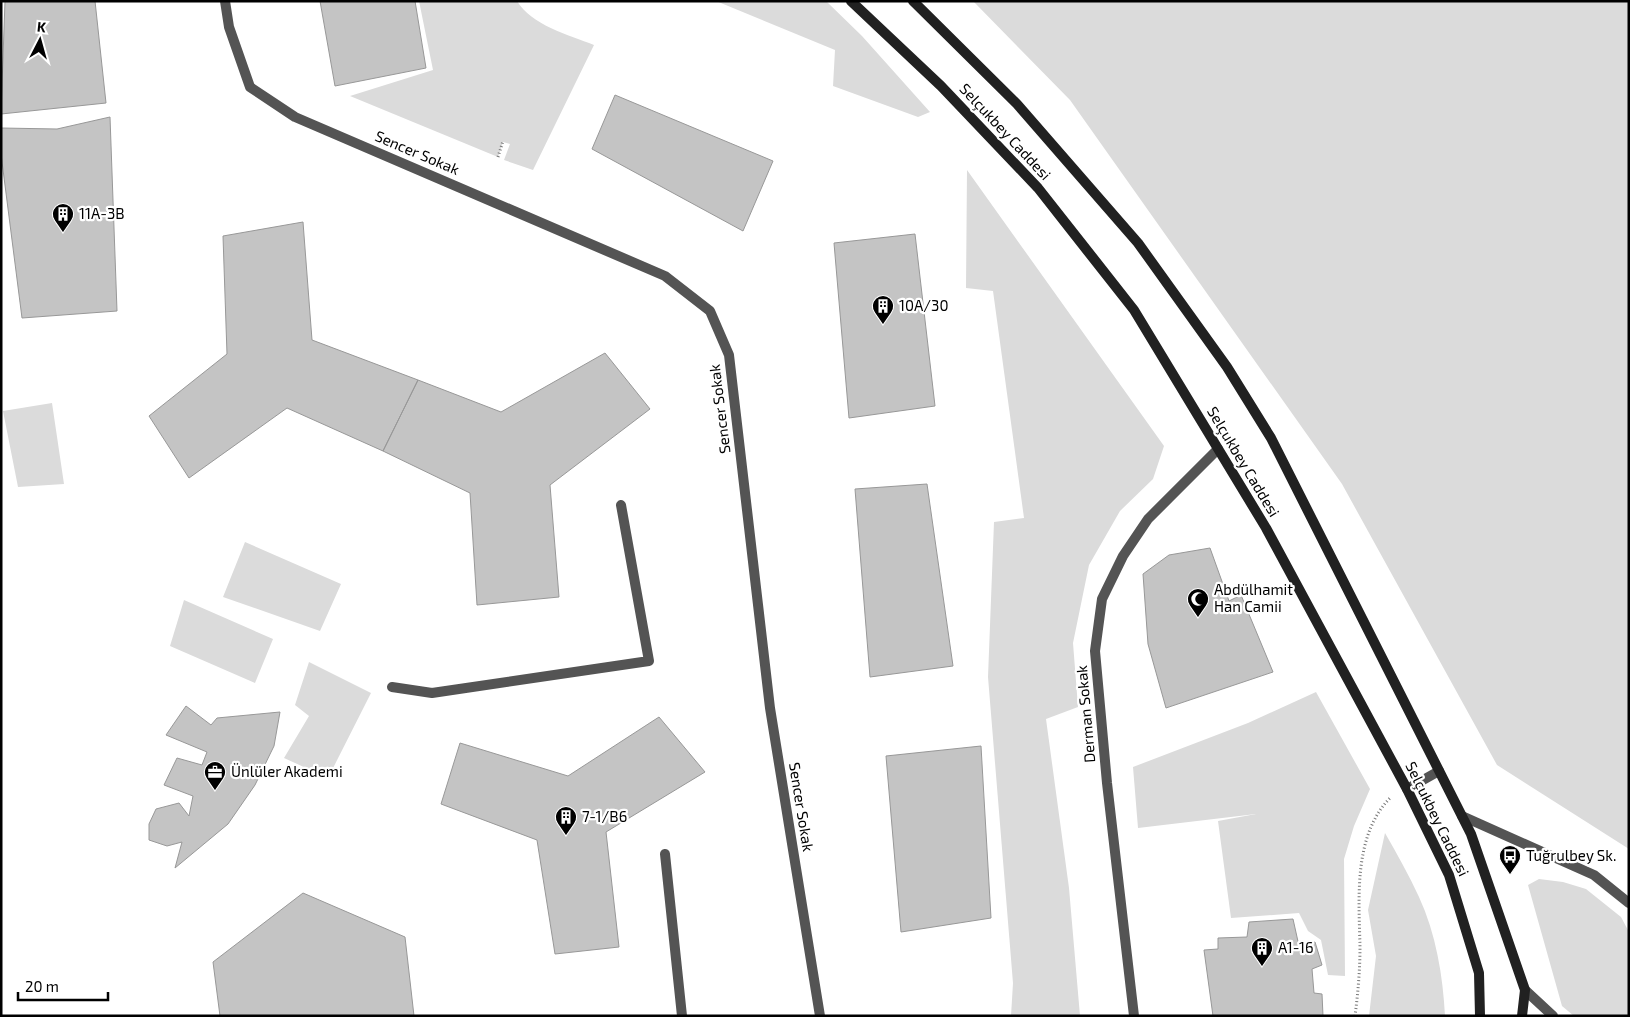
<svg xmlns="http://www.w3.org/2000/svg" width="1630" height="1017" font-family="'Exo 2',sans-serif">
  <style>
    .green { fill: #dbdbdb }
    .building { fill: #c4c4c4; stroke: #989898 }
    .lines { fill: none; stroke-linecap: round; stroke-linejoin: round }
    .path { stroke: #767676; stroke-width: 3; stroke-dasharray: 1 2.5; stroke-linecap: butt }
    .lane { stroke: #545454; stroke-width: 10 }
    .street { stroke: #545454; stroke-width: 10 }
    .secondary { stroke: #212121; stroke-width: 10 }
    .labels { text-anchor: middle; stroke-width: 4.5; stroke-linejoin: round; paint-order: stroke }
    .street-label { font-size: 15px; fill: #000; stroke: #fff }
    .poi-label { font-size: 15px; fill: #000; stroke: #fff; text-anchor: start }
  </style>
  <rect width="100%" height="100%" fill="#fff"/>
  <path class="green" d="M 419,1 L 517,1 C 531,25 569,35 594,45 L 533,170 L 504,160 L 510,144 L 503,142 L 498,157 L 350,96 L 433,70 Z
    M 716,1 L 826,1 L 862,36 L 930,112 L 918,117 L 833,86 L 835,50 Z
    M 973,1 L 1629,1 L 1629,849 L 1497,765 L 1342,484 L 1070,100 Z
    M 967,170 L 1164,446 L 1153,479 L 1120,511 L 1089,565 L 1073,643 L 1078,707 L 1046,719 L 1069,888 L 1080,1016 L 1011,1016 L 1013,983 L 988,677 L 994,522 L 1024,518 L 993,291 L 966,288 Z
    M 52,403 L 64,484 L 18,487 L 3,411 Z
    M 245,542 L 341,584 L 320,631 L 223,597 Z
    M 184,600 L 273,639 L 255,683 L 170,646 Z
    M 309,662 L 371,693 L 328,778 L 284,758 L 309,716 L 295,705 Z
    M 1316,692 L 1370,789 L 1354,826 L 1344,859 L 1345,976 L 1328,975 L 1321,940 L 1308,931 L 1299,913 L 1231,918 L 1218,821 L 1256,814 L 1138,828 L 1133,767 L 1248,723 Z
    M 1385,833 C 1397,854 1409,875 1419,897 C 1436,934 1443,976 1445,1016 L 1369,1016 L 1376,956 L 1368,910 Z
    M 1539,879 L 1563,882 L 1586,889 L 1621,917 L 1629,932 L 1629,1016 L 1574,1016 L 1562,1006 L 1528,885 Z"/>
  <path class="building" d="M 5,1 L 95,1 L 106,103 L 1,114 Z
    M 320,1 L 415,1 L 426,68 L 335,86 Z
    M 615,95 L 773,161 L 743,231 L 592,149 Z
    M 110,117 L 117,311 L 22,318 L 1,154 L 1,128 L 57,129 Z
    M 303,222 L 312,340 L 418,380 L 383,451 L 287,408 L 189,478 L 149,416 L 227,354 L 223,236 Z
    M 915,234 L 935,406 L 849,418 L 834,243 Z
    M 605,353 L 650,409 L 550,485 L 559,597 L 477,605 L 470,493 L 383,451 L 418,380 L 501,412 Z
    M 927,484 L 953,666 L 870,677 L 855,489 Z
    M 1210,548 L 1229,601 L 1241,595 L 1273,672 L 1166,708 L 1148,644 L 1143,574 L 1169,555 Z
    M 186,706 L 211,725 L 217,718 L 280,712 L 274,746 L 255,785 L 228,824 L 175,868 L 182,842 L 167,846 L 149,840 L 149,824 L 156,809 L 179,803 L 189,816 L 193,796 L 164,785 L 177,758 L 202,765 L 207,752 L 166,735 Z
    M 659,717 L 705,772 L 606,832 L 619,947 L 555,954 L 537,840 L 441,804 L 460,743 L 568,776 Z
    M 981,746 L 991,918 L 901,932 L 886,756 Z
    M 303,893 L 405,937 L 414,1016 L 220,1016 L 213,962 Z
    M 1293,919 L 1299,946 L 1315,942 L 1322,965 L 1312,969 L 1314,993 L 1322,994 L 1323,1016 L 1213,1016 L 1204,950 L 1218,949 L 1218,938 L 1247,937 L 1249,922 Z"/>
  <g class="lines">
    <path class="path" d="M 498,157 L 503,141
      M 1355,1016 C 1358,993 1360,970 1360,947 C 1359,899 1353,836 1390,798"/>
    <path class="lane" d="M 392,687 L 432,693 L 649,661 L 621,505
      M 665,854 L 682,1016"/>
    <path class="street" d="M 225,1 L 229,27 L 250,87 L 295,117 L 665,276 L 710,311 L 729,355 L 770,708 L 820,1016
      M 1407,789 L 1439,771
      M 1462,816 L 1594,875 L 1629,903
      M 1525,990 L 1553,1016
      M 1134,1016 L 1107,783 L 1095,651 L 1102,599 L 1123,556 L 1148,519 L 1218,449"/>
    <path class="secondary" d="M 851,1 L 941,86 L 1038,188 L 1134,310 L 1266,528 L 1407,789 L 1449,875 L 1479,973 L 1480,1016
      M 913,1 L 1017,104 L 1138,243 L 1227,367 L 1271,438 L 1471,834 L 1525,990 L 1522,1016"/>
  </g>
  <defs>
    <g id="building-pin" transform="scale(1.125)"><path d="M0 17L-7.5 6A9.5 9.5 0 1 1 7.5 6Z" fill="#000" stroke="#fff"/><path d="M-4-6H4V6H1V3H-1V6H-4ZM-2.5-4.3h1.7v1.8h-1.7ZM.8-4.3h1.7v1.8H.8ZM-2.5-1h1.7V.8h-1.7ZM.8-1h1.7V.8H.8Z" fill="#fff"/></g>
    <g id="mosque-pin" transform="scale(1.125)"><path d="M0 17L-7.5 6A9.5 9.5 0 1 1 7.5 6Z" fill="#000" stroke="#fff"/><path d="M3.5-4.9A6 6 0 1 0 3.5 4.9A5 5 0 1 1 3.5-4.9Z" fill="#fff"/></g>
    <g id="office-pin" transform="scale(1.125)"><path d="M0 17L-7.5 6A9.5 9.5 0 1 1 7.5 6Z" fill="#000" stroke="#fff"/><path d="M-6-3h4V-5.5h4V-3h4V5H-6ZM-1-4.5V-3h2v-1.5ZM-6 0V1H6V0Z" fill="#fff"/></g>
    <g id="bus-pin" transform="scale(1.125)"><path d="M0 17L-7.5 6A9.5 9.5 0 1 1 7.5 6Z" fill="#000" stroke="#fff"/><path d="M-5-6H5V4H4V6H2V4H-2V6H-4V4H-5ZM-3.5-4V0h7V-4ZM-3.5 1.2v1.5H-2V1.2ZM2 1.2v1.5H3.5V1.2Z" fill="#fff"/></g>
  </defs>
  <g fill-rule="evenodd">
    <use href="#building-pin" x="63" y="214"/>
    <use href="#building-pin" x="883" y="306"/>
    <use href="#mosque-pin" x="1198" y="599"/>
    <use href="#office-pin" x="215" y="772"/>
    <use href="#building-pin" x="566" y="817"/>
    <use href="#bus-pin" x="1510" y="856"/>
    <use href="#building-pin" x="1262" y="948"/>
  </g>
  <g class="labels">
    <g class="street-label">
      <text transform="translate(1005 132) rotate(47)" y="5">Selçukbey Caddesi</text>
      <text transform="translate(417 153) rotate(23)" y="5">Sencer Sokak</text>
      <text transform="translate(720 409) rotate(-97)" y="5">Sencer Sokak</text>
      <text transform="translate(1243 462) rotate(59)" y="5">Selçukbey Caddesi</text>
      <text transform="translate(1086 714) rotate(-95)" y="5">Derman Sokak</text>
      <text transform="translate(801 807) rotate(81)" y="5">Sencer Sokak</text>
      <text transform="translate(1437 819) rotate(64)" y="5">Selçukbey Caddesi</text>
    </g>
    <g class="poi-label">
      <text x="79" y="219">11A-3B</text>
      <text x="899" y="311">10A/30</text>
      <text x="1214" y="595">Abdülhamit<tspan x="1214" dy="17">Han Camii</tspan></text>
      <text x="231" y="777">Ünlüler Akademi</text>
      <text x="582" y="822">7-1/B6</text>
      <text x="1526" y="861">Tuğrulbey Sk.</text>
      <text x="1278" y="953">A1-16</text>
    </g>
  </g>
  <rect width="1630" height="1017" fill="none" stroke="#000000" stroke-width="5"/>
  <g transform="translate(40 40) rotate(6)" stroke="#ffffff" stroke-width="4" paint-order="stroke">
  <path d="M0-4L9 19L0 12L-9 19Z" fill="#000000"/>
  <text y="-8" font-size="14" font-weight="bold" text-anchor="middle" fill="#000000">K</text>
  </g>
  <path d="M18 992v8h90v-8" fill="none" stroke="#000000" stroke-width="2.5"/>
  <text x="25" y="992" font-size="15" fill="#000000" stroke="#ffffff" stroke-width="4" paint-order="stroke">20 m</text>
</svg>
